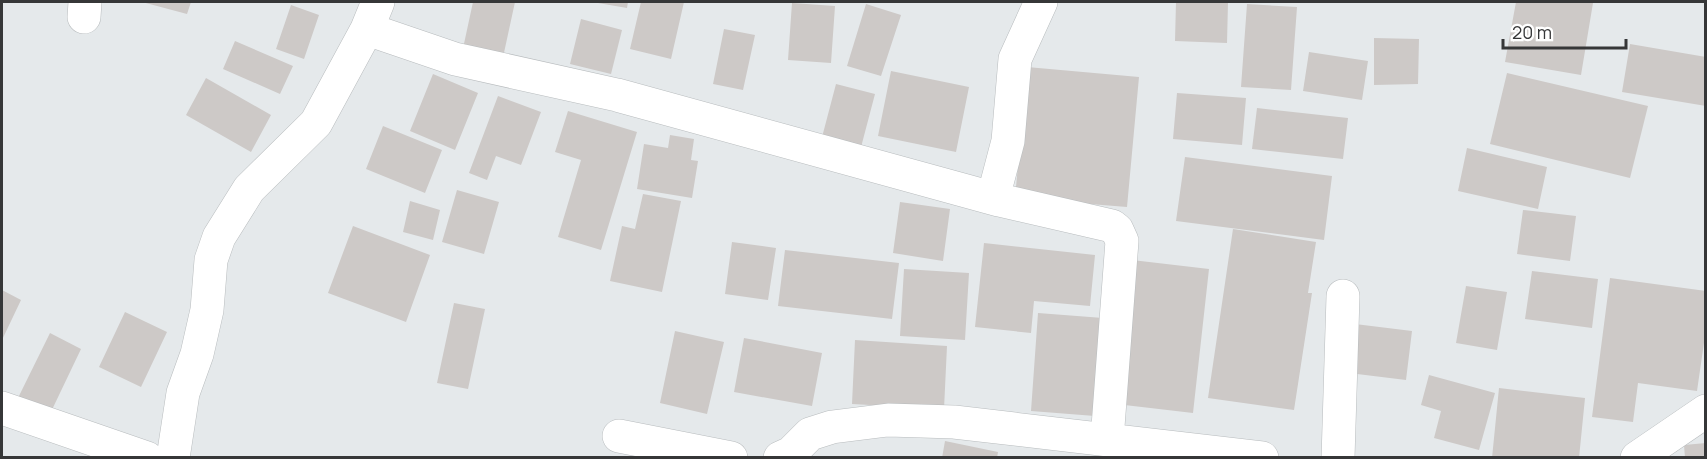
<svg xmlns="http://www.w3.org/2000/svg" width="1707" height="459" font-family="Manrope,sans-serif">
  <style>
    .building { fill: #cdc9c7 }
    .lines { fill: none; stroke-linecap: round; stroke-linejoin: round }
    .minor-casing { stroke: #b8bcbe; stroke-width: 34 }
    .minor { stroke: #fff; stroke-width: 33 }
  </style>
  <rect width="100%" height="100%" fill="#e5e9eb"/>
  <path class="building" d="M 142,2 L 191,2 L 187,14 Z
    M 473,2 L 515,2 L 502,62 L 462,53 Z
    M 641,2 L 684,2 L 671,59 L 630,49 Z
    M 1176,2 L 1228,2 L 1227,43 L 1175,41 Z
    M 1516,2 L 1593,3 L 1581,75 L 1505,62 Z
    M 598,3 L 598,2 L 628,2 L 627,8 Z
    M 792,3 L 835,6 L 831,63 L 788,60 Z
    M 866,4 L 901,15 L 881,76 L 847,66 Z
    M 1247,4 L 1297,7 L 1291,90 L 1241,87 Z
    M 291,5 L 319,15 L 304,59 L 276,49 Z
    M 581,19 L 622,30 L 611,74 L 570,64 Z
    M 724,29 L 755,35 L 743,90 L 713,84 Z
    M 1374,38 L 1419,39 L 1418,84 L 1374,85 Z
    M 235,41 L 293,66 L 280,94 L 223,69 Z
    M 1630,44 L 1706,57 L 1706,106 L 1622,92 Z
    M 1309,52 L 1368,61 L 1362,100 L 1303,91 Z
    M 1027,67 L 1139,77 L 1127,207 L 1015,198 Z
    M 891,71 L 969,87 L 956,152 L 878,136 Z
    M 1507,73 L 1648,106 L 1630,178 L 1490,144 Z
    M 433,74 L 478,93 L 455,150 L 410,131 Z
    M 206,78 L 271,115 L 251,152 L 186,115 Z
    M 836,84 L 875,94 L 860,151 L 821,141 Z
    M 1177,93 L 1246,98 L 1242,145 L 1173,139 Z
    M 498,96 L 541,112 L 521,165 L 496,156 L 487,180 L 469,173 Z
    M 1257,108 L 1348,118 L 1343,159 L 1252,149 Z
    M 568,111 L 637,132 L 601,250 L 558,237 L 581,160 L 555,152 Z
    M 383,126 L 442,150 L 425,193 L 366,169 Z
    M 670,135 L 694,139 L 691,160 L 698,161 L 692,198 L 637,189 L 644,144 L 668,148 Z
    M 1467,148 L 1547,167 L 1538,209 L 1458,191 Z
    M 1185,157 L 1332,176 L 1324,240 L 1176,221 Z
    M 457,190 L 499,202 L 484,254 L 442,242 Z
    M 643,194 L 681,201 L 662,292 L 610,281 L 622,226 L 635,229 Z
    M 410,201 L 440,210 L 433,240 L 403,232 Z
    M 900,202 L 950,209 L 943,261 L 893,253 Z
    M 1523,210 L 1576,216 L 1570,261 L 1517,254 Z
    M 353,226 L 430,255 L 406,322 L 328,293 Z
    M 1233,229 L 1316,242 L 1308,293 L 1312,293 L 1294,410 L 1208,398 Z
    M 732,242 L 776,248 L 768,300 L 725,294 Z
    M 984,243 L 1095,255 L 1090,306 L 1034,301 L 1031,333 L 975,327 Z
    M 785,250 L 899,263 L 892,319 L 778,306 Z
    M 1132,260 L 1209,269 L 1193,413 L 1116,404 Z
    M 904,269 L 969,273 L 965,340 L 900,336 Z
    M 1532,271 L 1598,279 L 1592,328 L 1525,319 Z
    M 1610,278 L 1706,291 L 1706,329 L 1697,391 L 1638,383 L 1633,422 L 1592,417 Z
    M 1466,286 L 1507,292 L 1497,350 L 1456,343 Z
    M 2,290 L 21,300 L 2,340 Z
    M 454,303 L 485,309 L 468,389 L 437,383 Z
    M 125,312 L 167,332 L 141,387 L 99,367 Z
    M 1038,313 L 1103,318 L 1095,416 L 1031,411 Z
    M 1355,324 L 1412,331 L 1406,380 L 1349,373 Z
    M 675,331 L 724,342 L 707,414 L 660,403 Z
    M 50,333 L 81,349 L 49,416 L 17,400 Z
    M 744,338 L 822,353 L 812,406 L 734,392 Z
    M 855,340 L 947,346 L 944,409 L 852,404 Z
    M 1429,375 L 1495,393 L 1479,450 L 1434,438 L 1441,411 L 1421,405 Z
    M 1499,388 L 1585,398 L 1579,458 L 1492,458 Z
    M 945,441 L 998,452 L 997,458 L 942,458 Z
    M 1706,443 L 1706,458 L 1685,458 L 1684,445 Z"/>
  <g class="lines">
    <g class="minor-casing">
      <path id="minor" d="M 84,17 L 85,2
        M 367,29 L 455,59 L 617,95 L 999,200 L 1112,226 L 1117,230 L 1122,241 L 1107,440
        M 993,198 L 1008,141 L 1015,59 L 1041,2
        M 2,408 L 147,458
        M 619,436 L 731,458
        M 173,458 L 183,393 L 197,354 L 207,310 L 211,260 L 219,237 L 249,189 L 316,123 L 367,29 L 378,2
        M 780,458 L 791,453 L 810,434 L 832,427 L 888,420 L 954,422 L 1262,458
        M 1338,458 L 1343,296
        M 1637,458 L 1706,411"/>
    </g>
    <use href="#minor" class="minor"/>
  </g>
  <rect width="1707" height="459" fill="none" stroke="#363738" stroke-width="6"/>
  <path d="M1503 39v9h123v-9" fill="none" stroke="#363738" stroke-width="3"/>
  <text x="1512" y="39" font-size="18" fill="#363738" stroke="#ffffff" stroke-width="4.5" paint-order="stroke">20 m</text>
</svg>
